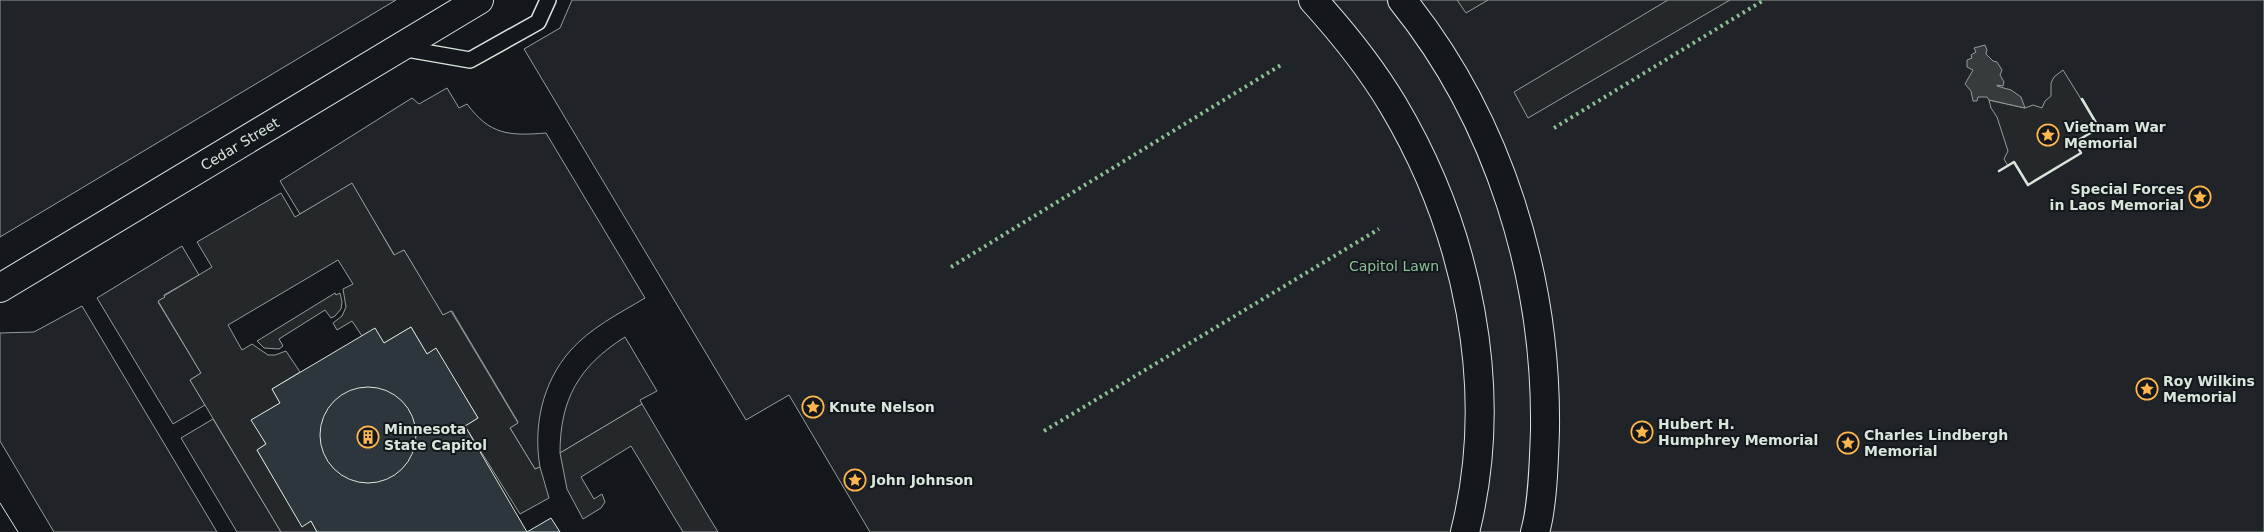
<svg xmlns="http://www.w3.org/2000/svg" width="2264" height="532" font-family="'DejaVu Sans',sans-serif">
  <style>
    .green { fill: #202428; stroke: #939e99 }
    .parking { fill: #24282b; stroke: #939e99 }
    .water { fill: #363b3e; stroke: #939e99 }
    .building { fill: #2c363c; stroke: #d8e6dc }
    .lines { fill: none; stroke-linecap: round; stroke-linejoin: round }
    .lane-casing { stroke: #d8e6dc; stroke-width: 18 }
    .street-casing { stroke: #d8e6dc; stroke-width: 30 }
    .lane { stroke: #14181c; stroke-width: 15 }
    .street { stroke: #14181c; stroke-width: 28 }
    .tram { stroke: #d8e6dc; stroke-width: 1 }
    .hedge { stroke: #8ac095; stroke-width: 4; stroke-dasharray: 2.5 4; stroke-linecap: butt }
    .wall { stroke: #d8e6dc; stroke-width: 2.5 }
    .labels { text-anchor: middle; stroke-width: 4; stroke-linejoin: round; paint-order: stroke }
    .poi-label { font-size: 14px; font-weight: bold; fill: #d8e6dc; stroke: #14181c; text-anchor: start }
    .street-label { font-size: 14px; fill: #d8e6dc; stroke: #14181c }
    .park-label { font-size: 14px; fill: #8ac095; stroke: #14181c }
  </style>
  <rect width="100%" height="100%" fill="#14181c"/>
  <path class="green" d="M 0,0 L 396,0 L 0,237 Z
    M 572,0 L 2264,0 L 2264,532 L 870,532 L 789,395 L 746,420 L 524,49 L 560,28 Z
    M 447,88 L 459,108 L 467,104 C 490,135 509,136 546,133 L 645,298 C 620,313 590,328 570,351 C 542,383 533,427 540,467 L 535,469 L 510,428 L 518,422 L 452,311 L 443,316 L 404,250 L 395,256 L 352,184 L 300,214 L 280,181 L 412,98 L 419,104 Z
    M 182,246 L 199,275 L 164,295 L 165,297 L 158,302 L 201,373 L 190,380 L 205,405 L 173,424 L 97,298 Z
    M 82,306 L 217,532 L 54,532 L 0,441 L 0,333 L 34,332 Z
    M 625,337 L 657,391 L 640,400 L 642,404 L 560,453 C 560,399 579,366 625,337 Z
    M 213,419 L 281,532 L 237,532 L 181,438 Z"/>
  <path class="parking" d="M 1457,0 L 1488,0 L 1466,13 Z
    M 1668,0 L 1730,0 L 1528,118 L 1514,92 Z
    M 2063,70 L 2099,128 L 2075,142 L 2081,153 L 2028,185 L 2014,162 L 2008,166 L 2004,159 L 2008,151 L 1997,117 L 1991,108 L 1989,100 L 2025,108 L 2033,105 L 2042,108 L 2045,101 L 2051,96 L 2051,83 L 2054,77 Z
    M 352,183 L 394,255 L 404,250 L 443,315 L 451,311 L 518,423 L 510,428 L 535,469 L 540,467 L 549,498 L 520,514 L 465,426 L 478,418 L 436,349 L 427,354 L 411,327 L 384,343 L 362,336 L 352,321 L 337,330 L 333,323 L 342,316 L 346,307 L 343,289 L 353,284 L 338,260 L 228,325 L 242,350 L 252,344 L 268,355 L 275,355 L 286,351 L 300,372 L 272,389 L 280,403 L 252,420 L 266,444 L 257,450 L 302,526 L 311,521 L 317,532 L 281,532 L 190,380 L 201,373 L 158,301 L 165,297 L 164,296 L 212,267 L 197,242 L 281,193 L 295,217 Z
    M 335,293 L 336,295 L 340,293 L 342,302 L 341,309 L 335,316 L 331,318 L 325,310 L 279,339 L 283,346 L 279,349 L 264,348 L 257,341 Z
    M 642,404 L 707,514 L 718,532 L 683,532 L 631,446 L 581,477 L 594,499 L 602,494 L 605,502 L 601,508 L 583,519 L 567,489 L 560,453 Z"/>
  <path class="water" d="M 1985,45 L 1987,50 L 1986,54 L 1993,61 L 1997,62 L 2002,70 L 2000,75 L 2004,82 L 2003,86 L 1997,85 L 1997,86 L 2011,90 L 2021,97 L 2025,108 L 1989,100 L 1987,97 L 1978,97 L 1977,101 L 1973,101 L 1971,91 L 1965,84 L 1973,70 L 1967,67 L 1967,60 L 1972,58 L 1971,55 L 1976,52 L 1974,48 Z"/>
  <path class="building" d="M 411,327 L 427,354 L 436,348 L 478,418 L 465,426 L 527,532 L 551,518 L 560,532 L 317,532 L 311,521 L 302,527 L 257,450 L 266,444 L 251,420 L 280,403 L 272,389 L 375,328 L 384,343 Z
    M320 435a48 48 0 1 1 96 0a48 48 0 1 1-96 0Z"/>
  <g class="lines">
    <g class="lane-casing">
      <path id="lane" d="M 401,48 L 470,60 L 538,22 L 548,0"/>
    </g>
    <g class="street-casing">
      <path id="street" d="M 1313,0 C 1342,32 1371,68 1393,105 C 1468,231 1501,389 1465,532
        M 1402,0 C 1499,120 1547,277 1545,430 C 1544,458 1543,505 1535,532
        M 0,288 L 479,0"/>
    </g>
    <use href="#lane" class="lane"/>
    <use href="#street" class="street"/>
    <path class="tram" d="M 0,503 L 18,532"/>
    <path class="hedge" d="M 1554,128 L 1764,0
      M 951,267 L 1281,65
      M 1044,431 L 1379,229"/>
    <path class="wall" d="M 1999,171 L 2014,162 L 2028,185 L 2081,153 L 2075,142 L 2099,128 L 2082,99"/>
  </g>
  <defs>
    <g id="sight-ring" transform="scale(1.125)"><circle r="9.5" fill="#14181c" stroke="#ffb74d" stroke-width="1.5"/><path d="M0-6L1.8-2.2L6-1.7L2.9 1.2L3.7 5.4L0 3.3L-3.7 5.4L-2.9 1.2L-6-1.7L-1.8-2.2Z" fill="#ffb74d"/></g>
    <g id="building-ring" transform="scale(1.125)"><circle r="9.5" fill="#14181c" stroke="#ffb74d" stroke-width="1.5"/><path d="M-4-6H4V6H1V3H-1V6H-4ZM-2.5-4.3h1.7v1.8h-1.7ZM.8-4.3h1.7v1.8H.8ZM-2.5-1h1.7V.8h-1.7ZM.8-1h1.7V.8H.8Z" fill="#ffb74d"/></g>
  </defs>
  <g fill-rule="evenodd">
    <use href="#sight-ring" x="2048" y="135"/>
    <use href="#sight-ring" x="2200" y="197"/>
    <use href="#sight-ring" x="2147" y="389"/>
    <use href="#sight-ring" x="813" y="407"/>
    <use href="#sight-ring" x="1642" y="432"/>
    <use href="#building-ring" x="368" y="437"/>
    <use href="#sight-ring" x="1848" y="443"/>
    <use href="#sight-ring" x="855" y="480"/>
  </g>
  <g class="labels">
    <g class="poi-label">
      <text x="2064" y="132">Vietnam War<tspan x="2064" dy="16">Memorial</tspan></text>
      <text x="2184" y="194" text-anchor="end">Special Forces<tspan x="2184" dy="16">in Laos Memorial</tspan></text>
      <text x="2163" y="386">Roy Wilkins<tspan x="2163" dy="16">Memorial</tspan></text>
      <text x="829" y="412">Knute Nelson</text>
      <text x="1658" y="429">Hubert H.<tspan x="1658" dy="16">Humphrey Memorial</tspan></text>
      <text x="384" y="434">Minnesota<tspan x="384" dy="16">State Capitol</tspan></text>
      <text x="1864" y="440">Charles Lindbergh<tspan x="1864" dy="16">Memorial</tspan></text>
      <text x="871" y="485">John Johnson</text>
    </g>
    <g class="street-label">
      <text transform="translate(240 144) rotate(-31)" y="5">Cedar Street</text>
    </g>
    <g class="park-label">
      <text x="1394" y="271">Capitol Lawn</text>
    </g>
  </g>
</svg>
